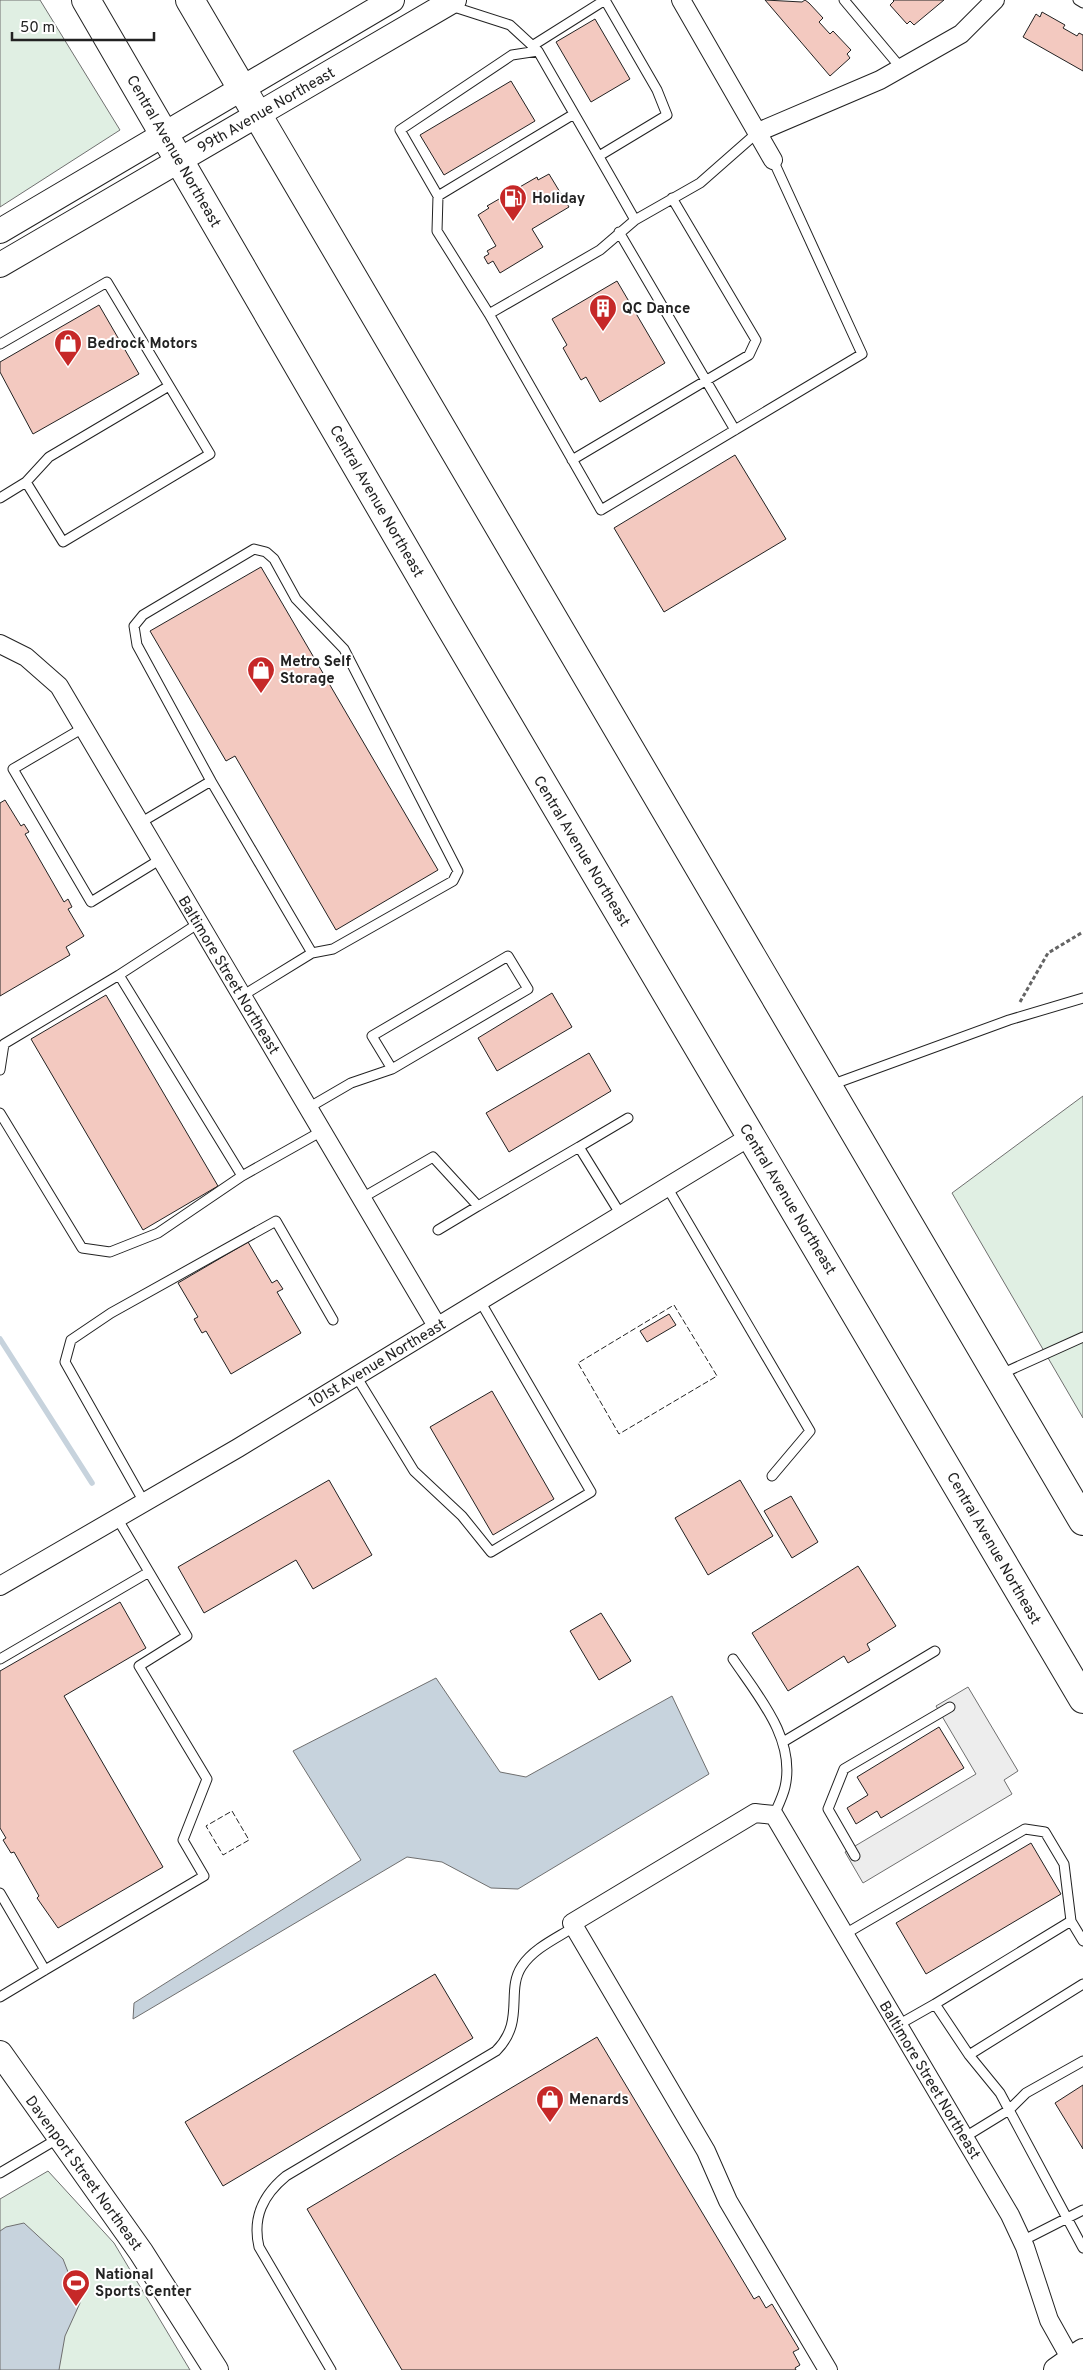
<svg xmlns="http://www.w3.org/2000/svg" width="1083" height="2370" font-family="Overpass,sans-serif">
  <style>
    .green { fill: #e0efe3; stroke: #6f6f6f }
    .parking { fill: #ededed; stroke: #6f6f6f }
    .water { fill: #c7d3dd; stroke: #6f6f6f }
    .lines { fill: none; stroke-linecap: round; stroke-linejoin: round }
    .stream { stroke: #c7d3dd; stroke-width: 5.5 }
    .building { fill: #f3c9c0; stroke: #222 }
    .lane-casing { stroke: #222; stroke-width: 11 }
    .street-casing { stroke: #222; stroke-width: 20 }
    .secondary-casing { stroke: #222; stroke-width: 26 }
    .highway-casing { stroke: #222; stroke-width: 30 }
    .path { stroke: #646464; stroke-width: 3; stroke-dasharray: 4 2.5; stroke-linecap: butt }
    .lane { stroke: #fff; stroke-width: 9 }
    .street { stroke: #fff; stroke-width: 18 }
    .secondary { stroke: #fff; stroke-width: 24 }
    .highway { stroke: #fff; stroke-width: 28 }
    .fence { stroke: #222; stroke-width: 1; stroke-dasharray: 6 2.5; stroke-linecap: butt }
    .labels { text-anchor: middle; stroke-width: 4; stroke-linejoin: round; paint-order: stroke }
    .street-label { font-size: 15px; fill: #222; stroke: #fff }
    .poi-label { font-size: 15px; font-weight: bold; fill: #222; stroke: #fff; text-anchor: start }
  </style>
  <rect width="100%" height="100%" fill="#fff"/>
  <path class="green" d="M 0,0 L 40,0 L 120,130 L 0,207 Z
    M 1083,1096 L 1083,1418 L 952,1193 Z
    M 48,2171 L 114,2243 L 190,2370 L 0,2370 L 0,2199 Z"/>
  <path class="parking" d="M 968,1687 L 1018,1771 L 1004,1780 L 1012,1794 L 863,1883 L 845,1852 L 976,1774 L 936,1706 Z"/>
  <path class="water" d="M 436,1678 L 500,1772 L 526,1777 L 672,1696 L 709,1774 L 518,1889 L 491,1888 L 442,1862 L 407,1857 L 133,2019 L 134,2003 L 361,1860 L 293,1751 Z
    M 24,2223 L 63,2259 L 80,2303 L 65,2336 L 59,2370 L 0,2370 L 0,2231 L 6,2227 Z"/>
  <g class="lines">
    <path class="stream" d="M 0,1339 L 92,1483"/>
  </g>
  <path class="building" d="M 765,0 L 802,2 L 805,0 L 809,3 L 823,18 L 819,22 L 830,34 L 833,31 L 851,50 L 847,54 L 850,58 L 830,76 Z
    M 893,0 L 944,0 L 914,25 L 910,21 L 907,24 L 890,5 L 894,1 Z
    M 1042,12 L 1065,25 L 1063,28 L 1077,36 L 1079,33 L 1083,35 L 1083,71 L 1023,37 L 1036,14 L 1040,17 Z
    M 595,19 L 630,79 L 591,102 L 556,42 Z
    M 511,81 L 535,121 L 444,175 L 420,135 Z
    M 549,174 L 569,207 L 532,229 L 543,247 L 500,273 L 493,261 L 488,264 L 484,257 L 489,254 L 487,251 L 496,246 L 478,215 L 489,208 L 487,206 L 537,177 L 538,180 Z
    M 617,281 L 665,363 L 600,402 L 586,377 L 581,380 L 563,348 L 567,345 L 552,319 Z
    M 99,305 L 139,374 L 33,434 L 0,372 L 0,362 Z
    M 735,455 L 786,539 L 664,612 L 614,528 Z
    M 261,567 L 438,870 L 336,930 L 235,756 L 226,761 L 150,631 Z
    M 5,800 L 21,826 L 24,824 L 29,832 L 25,834 L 64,902 L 68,899 L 72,907 L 68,909 L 84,936 L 66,947 L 70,955 L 0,996 L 0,803 Z
    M 552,993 L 572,1027 L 497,1071 L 478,1038 Z
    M 106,995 L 218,1186 L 143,1230 L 31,1039 Z
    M 589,1053 L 611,1091 L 509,1152 L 486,1113 Z
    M 248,1242 L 272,1283 L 277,1280 L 283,1289 L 277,1292 L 301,1333 L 231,1374 L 206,1331 L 202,1333 L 194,1319 L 198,1317 L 178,1283 Z
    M 669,1314 L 676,1325 L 647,1342 L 640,1331 Z
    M 492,1391 L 554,1499 L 493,1535 L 430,1427 Z
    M 329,1480 L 372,1555 L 313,1589 L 296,1560 L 204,1613 L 178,1567 Z
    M 740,1480 L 773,1536 L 708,1575 L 675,1518 Z
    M 791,1496 L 818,1542 L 792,1558 L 764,1511 Z
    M 858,1566 L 896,1626 L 867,1644 L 870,1650 L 848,1663 L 844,1656 L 788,1691 L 752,1633 Z
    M 120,1602 L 146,1648 L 64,1696 L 163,1867 L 58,1928 L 37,1898 L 39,1896 L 14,1852 L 11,1853 L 3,1840 L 6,1838 L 0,1828 L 0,1671 Z
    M 601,1613 L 631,1661 L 599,1680 L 570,1631 Z
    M 939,1727 L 964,1768 L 881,1818 L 877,1811 L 856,1824 L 847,1808 L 868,1795 L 857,1777 Z
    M 1031,1843 L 1061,1894 L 926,1974 L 896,1923 Z
    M 435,1974 L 473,2038 L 223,2186 L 185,2122 Z
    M 597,2037 L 754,2299 L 759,2296 L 766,2308 L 772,2304 L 799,2349 L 793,2352 L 800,2365 L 795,2368 L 796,2370 L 402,2370 L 307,2209 Z
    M 1083,2085 L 1083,2149 L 1055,2103 Z"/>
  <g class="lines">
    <g class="lane-casing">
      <path id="lane" d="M 844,0 L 901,68
        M 1078,0 L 1083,3
        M 451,6 L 510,25 L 536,49
        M 532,46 L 605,0 L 657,90 L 667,115 L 599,156
        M 574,114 L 438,196 L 400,130 L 512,55 L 538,51 C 570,107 603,163 635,220 L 700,183 L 758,132
        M 438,196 L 437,231 L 489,314 L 600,250 L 635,220
        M 619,232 L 735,430
        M 489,314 L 601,510 L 862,354 L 773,160
        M 0,344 L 107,282 L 210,454 L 63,542 L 26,482
        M 572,460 L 749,355 L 756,340 L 672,198
        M 0,498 L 26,482 L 49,457 L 169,386
        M 83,728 L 13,769 L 91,902 L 161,859
        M 211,781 L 137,645 L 134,626 L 143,615 L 254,549 L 266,552 L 274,559 L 296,599 L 344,649 L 458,871 L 453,881 L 333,949 L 312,953
        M 140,823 L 211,781 L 312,953 L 242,996
        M 199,923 L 119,975 L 242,1176 L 322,1131
        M 0,1070 L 4,1044 L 119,975
        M 831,1085 L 1009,1020 L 1083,998
        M 308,1108 L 351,1083 L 392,1069 L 528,989 L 508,956 L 372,1036 L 392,1069
        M 0,1113 L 82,1248 L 110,1252 L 158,1233 L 242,1176
        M 579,1147 L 628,1118
        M 667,1187 L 810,1431 L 772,1476
        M 362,1198 L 433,1157 L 478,1206 L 579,1147 L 621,1215
        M 438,1230 L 478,1206
        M 999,1375 L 1083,1337
        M 356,1376 L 414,1471 L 462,1516 L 491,1552 L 591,1492 L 480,1301
        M 144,1502 L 65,1362 L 71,1340 L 111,1313 L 276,1221 L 333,1320
        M 0,1659 L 149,1572
        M 733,1659 C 758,1696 796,1739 785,1787 C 783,1796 778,1806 774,1815
        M 783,1742 L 935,1651
        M 855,1856 L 828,1809 L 844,1769 L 950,1707
        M 0,1893 L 45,1970 L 204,1876 L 183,1840 L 207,1779 L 139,1666 L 187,1636 L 117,1518
        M 1071,1921 L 935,2004 L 969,2055 L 1000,2093 L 1083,2248
        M 845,1934 L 1025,1829 L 1045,1832 L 1064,1864 L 1071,1921 L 1083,1941
        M 0,1997 L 45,1970
        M 898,2025 L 935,2004
        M 969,2055 L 1083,1984
        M 965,2137 L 1009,2110 L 1026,2093 L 1083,2061
        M 0,2173 L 59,2138
        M 1022,2241 L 1083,2210
        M 331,2370 L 259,2247 C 252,2217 263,2195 286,2176 L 496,2051 C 526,2021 505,1991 522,1966 C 534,1948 557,1938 574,1927"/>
    </g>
    <g class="street-casing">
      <path id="street" d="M 681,0 L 773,160
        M 758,132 L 880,80 L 961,34 L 995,0
        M 0,644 L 26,657 L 59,686 L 437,1326
        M 0,1586 L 238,1448 L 751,1136
        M 828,2370 L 728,2201 L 706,2151 L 572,1923 L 755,1813 L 774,1815 L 1010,2215 L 1025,2247 L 1049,2320 L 1077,2370"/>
    </g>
    <g class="secondary-casing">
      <path id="secondary" d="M 0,231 L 392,0
        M 0,265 L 454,0
        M 0,2053 L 141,2252 L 216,2370
        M 1056,2370 L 1083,2351"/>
    </g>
    <g class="highway-casing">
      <path id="highway" d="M 86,0 L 442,613 L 1083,1699
        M 190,0 L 1083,1521"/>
    </g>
    <path class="path" d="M 1020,1002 L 1048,953 L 1083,932"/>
    <use href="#lane" class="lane"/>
    <use href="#street" class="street"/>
    <use href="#secondary" class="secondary"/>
    <use href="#highway" class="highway"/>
    <path class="fence" d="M 674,1305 L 717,1376 L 619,1434 L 578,1363 Z
      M 232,1811 L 249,1840 L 223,1855 L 206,1826 Z"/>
  </g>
  <defs>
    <g id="fuel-pin" transform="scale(1.4375)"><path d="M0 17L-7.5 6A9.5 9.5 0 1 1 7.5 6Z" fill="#c62828" stroke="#fff"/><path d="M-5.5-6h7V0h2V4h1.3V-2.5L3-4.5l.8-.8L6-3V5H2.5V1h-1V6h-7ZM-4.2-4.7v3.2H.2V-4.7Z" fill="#fff"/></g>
    <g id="building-pin" transform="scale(1.4375)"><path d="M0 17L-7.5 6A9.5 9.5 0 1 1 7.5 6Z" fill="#c62828" stroke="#fff"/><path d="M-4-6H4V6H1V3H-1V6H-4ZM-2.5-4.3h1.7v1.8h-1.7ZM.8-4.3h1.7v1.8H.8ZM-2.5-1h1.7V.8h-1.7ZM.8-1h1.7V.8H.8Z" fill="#fff"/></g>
    <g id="shop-pin" transform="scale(1.4375)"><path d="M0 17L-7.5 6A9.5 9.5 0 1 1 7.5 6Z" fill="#c62828" stroke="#fff"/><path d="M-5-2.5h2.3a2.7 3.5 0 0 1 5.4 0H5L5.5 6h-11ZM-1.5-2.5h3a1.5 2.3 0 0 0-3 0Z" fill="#fff"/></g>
    <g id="stadium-pin" transform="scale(1.4375)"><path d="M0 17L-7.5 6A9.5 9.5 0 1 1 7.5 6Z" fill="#c62828" stroke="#fff"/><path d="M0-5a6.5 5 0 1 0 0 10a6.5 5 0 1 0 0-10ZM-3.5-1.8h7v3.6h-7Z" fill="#fff"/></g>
  </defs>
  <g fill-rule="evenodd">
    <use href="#fuel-pin" x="513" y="198"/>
    <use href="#building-pin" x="603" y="308"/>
    <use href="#shop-pin" x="68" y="343"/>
    <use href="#shop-pin" x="261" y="670"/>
    <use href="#shop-pin" x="550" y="2099"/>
    <use href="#stadium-pin" x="76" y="2283"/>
  </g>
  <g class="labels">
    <g class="street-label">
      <text transform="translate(266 110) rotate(-30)" y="5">99th Avenue Northeast</text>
      <text transform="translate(174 151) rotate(60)" y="5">Central Avenue Northeast</text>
      <text transform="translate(377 501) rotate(60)" y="5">Central Avenue Northeast</text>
      <text transform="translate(582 851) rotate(59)" y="5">Central Avenue Northeast</text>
      <text transform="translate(229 975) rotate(59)" y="5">Baltimore Street Northeast</text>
      <text transform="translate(788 1199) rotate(59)" y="5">Central Avenue Northeast</text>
      <text transform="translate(377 1363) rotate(-31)" y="5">101st Avenue Northeast</text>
      <text transform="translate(994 1548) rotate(60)" y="5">Central Avenue Northeast</text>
      <text transform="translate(930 2080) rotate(59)" y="5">Baltimore Street Northeast</text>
      <text transform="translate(84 2173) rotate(54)" y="5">Davenport Street Northeast</text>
    </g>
    <g class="poi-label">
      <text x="532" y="203">Holiday</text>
      <text x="622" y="313">QC Dance</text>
      <text x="87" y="348">Bedrock Motors</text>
      <text x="280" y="666">Metro Self<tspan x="280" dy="17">Storage</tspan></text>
      <text x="569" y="2104">Menards</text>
      <text x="95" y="2279">National<tspan x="95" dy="17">Sports Center</tspan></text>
    </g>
  </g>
  <path d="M12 32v8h142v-8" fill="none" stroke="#222222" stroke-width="2.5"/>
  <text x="20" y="32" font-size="15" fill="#222222" stroke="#ffffff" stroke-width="4" paint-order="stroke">50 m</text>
</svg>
